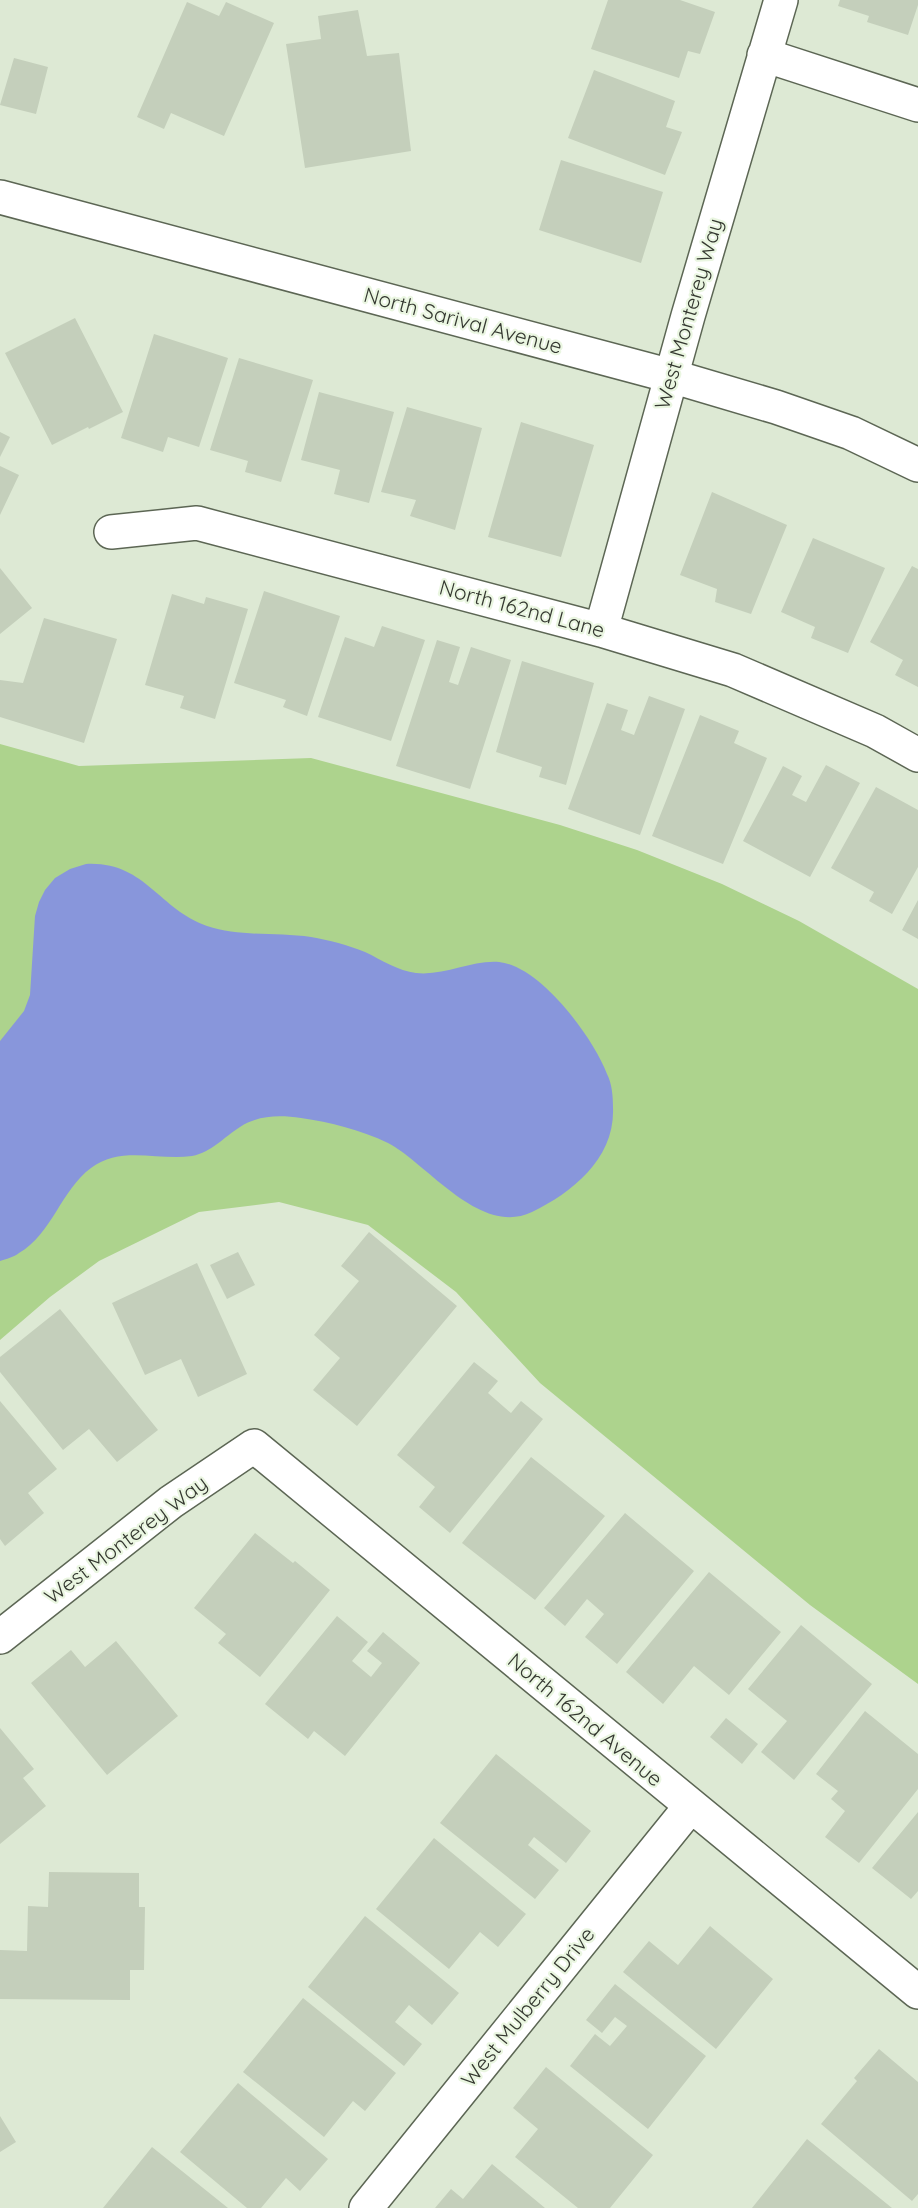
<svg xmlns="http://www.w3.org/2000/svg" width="918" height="2208" font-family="Quicksand,sans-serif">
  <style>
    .green { fill: #add38d }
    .water { fill: #8896db }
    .building { fill: #c4cfbb }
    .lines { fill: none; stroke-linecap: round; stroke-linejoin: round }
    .minor-casing { stroke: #5c6654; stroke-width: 36 }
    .tertiary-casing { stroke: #5c6654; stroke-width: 36 }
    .minor { stroke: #fff; stroke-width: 33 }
    .tertiary { stroke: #fff; stroke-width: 33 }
    .labels { text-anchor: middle; stroke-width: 4.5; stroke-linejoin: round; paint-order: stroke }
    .street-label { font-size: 21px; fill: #343830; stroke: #eaf6e1 }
  </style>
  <rect width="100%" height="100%" fill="#dde9d4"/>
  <path class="green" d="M 0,744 L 79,766 L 311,758 L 560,825 L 637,850 L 722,884 L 799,921 L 918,989 L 918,1684 L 810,1605 L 540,1383 L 456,1292 L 368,1225 L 279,1202 L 199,1212 L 99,1261 L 50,1297 L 0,1340 Z"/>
  <path class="water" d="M 86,864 C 145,861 158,909 207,926 C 239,937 277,932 311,937 C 329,940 348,945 365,952 C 382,960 398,971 416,973 C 445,976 471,960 499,962 C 540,966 593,1037 607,1074 C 612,1084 613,1096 613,1108 C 615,1158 573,1192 532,1212 C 480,1237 428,1164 388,1143 C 361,1130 330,1122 301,1118 C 279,1115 259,1115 240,1127 C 224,1137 212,1152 192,1156 C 158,1161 121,1145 91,1168 C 61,1190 52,1234 19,1253 C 14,1257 6,1259 0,1261 L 0,1041 L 24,1011 L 30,995 L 35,916 L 39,902 L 45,890 L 55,878 L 70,869 Z"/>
  <path class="building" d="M 608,0 L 680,0 L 715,12 L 700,54 L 688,51 L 679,78 L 591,49 Z
    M 840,0 L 918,0 L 918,5 L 908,35 L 867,22 L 869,16 L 838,6 Z
    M 187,2 L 219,16 L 226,2 L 274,23 L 224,136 L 171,113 L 164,129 L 137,117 Z
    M 358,10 L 367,56 L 399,53 L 411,151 L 305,168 L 286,44 L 321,39 L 318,16 Z
    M 14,58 L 48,67 L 36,114 L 0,105 Z
    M 594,70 L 675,101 L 666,127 L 682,132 L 665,175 L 568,138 Z
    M 561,160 L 663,192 L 641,263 L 539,230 Z
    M 75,318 L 123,412 L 89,429 L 88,427 L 52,445 L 5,353 Z
    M 154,334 L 228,358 L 199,447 L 168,437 L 163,452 L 121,438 Z
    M 239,358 L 313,380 L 281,482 L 245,472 L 248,461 L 210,450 Z
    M 319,392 L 394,412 L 369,503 L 334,494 L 340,470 L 301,460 Z
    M 407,407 L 482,428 L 455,530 L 410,516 L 416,500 L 381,492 Z
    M 521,422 L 594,445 L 561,557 L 488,537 Z
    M 0,432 L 10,437 L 0,457 Z
    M 0,466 L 19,475 L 0,515 Z
    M 712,492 L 787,525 L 751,614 L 715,602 L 717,589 L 680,575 Z
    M 813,538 L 885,568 L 848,653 L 811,638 L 815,627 L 781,612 Z
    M 912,566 L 918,569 L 918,687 L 895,675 L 903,660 L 870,642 Z
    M 0,568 L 32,608 L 0,634 Z
    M 264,591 L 340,616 L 307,716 L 283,707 L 286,700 L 234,683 Z
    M 172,594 L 204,604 L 206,597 L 248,609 L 215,719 L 180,708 L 184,696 L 145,685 Z
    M 44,618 L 117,639 L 84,743 L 0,717 L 0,680 L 23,683 Z
    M 382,626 L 425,640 L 391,741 L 318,717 L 345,637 L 374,647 Z
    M 437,640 L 460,647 L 449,682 L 458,685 L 471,647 L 511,660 L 470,789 L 396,766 Z
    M 522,661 L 594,683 L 566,785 L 539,777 L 542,767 L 496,752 Z
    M 649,696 L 685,709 L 640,835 L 568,809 L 607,703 L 628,710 L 621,730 L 634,735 Z
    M 700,715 L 739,731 L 734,743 L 767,758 L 723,864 L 652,836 Z
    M 826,765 L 860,783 L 810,877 L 743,841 L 783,766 L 802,776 L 792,795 L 806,802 Z
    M 876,787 L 918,810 L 918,867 L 892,914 L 869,901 L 874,892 L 831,868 Z
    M 918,900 L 918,939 L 902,930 Z
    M 369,1232 L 457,1306 L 357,1426 L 313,1390 L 340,1358 L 314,1335 L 359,1281 L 341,1266 Z
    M 238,1252 L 255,1285 L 227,1299 L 210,1265 Z
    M 197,1263 L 247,1374 L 198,1397 L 181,1359 L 145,1375 L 112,1303 Z
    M 60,1309 L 158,1430 L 117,1462 L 89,1429 L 63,1450 L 0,1372 L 0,1357 Z
    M 474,1362 L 498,1381 L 488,1393 L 511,1413 L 521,1401 L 543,1419 L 450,1533 L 419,1507 L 435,1487 L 397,1455 Z
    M 0,1401 L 57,1469 L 28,1493 L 44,1513 L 5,1546 L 0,1539 Z
    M 531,1457 L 605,1516 L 535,1600 L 462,1543 Z
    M 625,1513 L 694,1571 L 617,1664 L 585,1637 L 604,1614 L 587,1599 L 565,1626 L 544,1608 Z
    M 255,1533 L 293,1563 L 295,1561 L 330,1590 L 260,1677 L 218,1643 L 226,1634 L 194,1608 Z
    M 709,1572 L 781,1632 L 729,1695 L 694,1666 L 663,1704 L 626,1672 Z
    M 337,1616 L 368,1642 L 352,1661 L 371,1677 L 382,1663 L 367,1651 L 383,1632 L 420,1663 L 345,1756 L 314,1731 L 308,1739 L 265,1704 Z
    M 801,1625 L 872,1684 L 794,1780 L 761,1752 L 787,1721 L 748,1689 Z
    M 116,1641 L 178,1716 L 107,1775 L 31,1683 L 71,1650 L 85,1667 Z
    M 865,1711 L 918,1754 L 918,1789 L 859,1863 L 825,1837 L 845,1811 L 831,1799 L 838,1791 L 816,1774 Z
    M 726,1718 L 758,1744 L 742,1764 L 710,1737 Z
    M 0,1728 L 34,1769 L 23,1778 L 46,1806 L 0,1844 Z
    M 496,1754 L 591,1831 L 566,1863 L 534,1837 L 528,1845 L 559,1870 L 535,1899 L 440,1823 Z
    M 918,1812 L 918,1891 L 911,1899 L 872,1868 Z
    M 434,1838 L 526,1914 L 498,1947 L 480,1932 L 449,1969 L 376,1909 Z
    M 49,1872 L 139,1873 L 139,1907 L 145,1907 L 144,1970 L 130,1970 L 130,2000 L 0,1999 L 0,1950 L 27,1951 L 28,1906 L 48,1907 Z
    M 365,1916 L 459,1993 L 432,2025 L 409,2005 L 395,2022 L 422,2044 L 404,2066 L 308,1987 Z
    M 710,1926 L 773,1979 L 716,2049 L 623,1972 L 649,1941 L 678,1965 Z
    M 615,1984 L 706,2056 L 648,2129 L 570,2066 L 595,2034 L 610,2046 L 627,2026 L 615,2017 L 602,2033 L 586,2020 Z
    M 303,1998 L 396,2073 L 365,2111 L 353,2101 L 324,2137 L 243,2072 Z
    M 879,2049 L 918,2082 L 918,2194 L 912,2201 L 821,2124 L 857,2081 L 854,2078 Z
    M 546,2067 L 653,2155 L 610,2208 L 578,2208 L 515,2157 L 538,2129 L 513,2108 Z
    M 238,2083 L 328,2159 L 300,2191 L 286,2178 L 261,2208 L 247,2208 L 180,2152 Z
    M 0,2116 L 16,2142 L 0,2152 Z
    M 807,2139 L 892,2208 L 752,2208 Z
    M 152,2147 L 228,2208 L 103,2208 Z
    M 492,2164 L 545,2208 L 435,2208 L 451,2189 L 463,2199 Z"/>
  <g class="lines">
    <g class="minor-casing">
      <path id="minor" d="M 764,55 L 918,105
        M 111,532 L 197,523 L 601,630 L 733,670 L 875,731 L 918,755
        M 601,630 L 688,316 L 781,0
        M 0,1637 L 171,1502 L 254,1446 L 918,1992
        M 366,2208 L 690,1807"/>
    </g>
    <g class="tertiary-casing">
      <path id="tertiary" d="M 0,197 L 671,376 L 776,407 L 851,433 L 918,465"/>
    </g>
    <use href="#minor" class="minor"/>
    <use href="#tertiary" class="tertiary"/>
  </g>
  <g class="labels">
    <g class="street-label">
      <text transform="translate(689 314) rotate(-74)" y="7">West Monterey Way</text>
      <text transform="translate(463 321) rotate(15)" y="7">North Sarival Avenue</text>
      <text transform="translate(522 609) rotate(15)" y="7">North 162nd Lane</text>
      <text transform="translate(126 1540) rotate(-37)" y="7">West Monterey Way</text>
      <text transform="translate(585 1720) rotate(40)" y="7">North 162nd Avenue</text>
      <text transform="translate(528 2007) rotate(-51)" y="7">West Mulberry Drive</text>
    </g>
  </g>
</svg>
